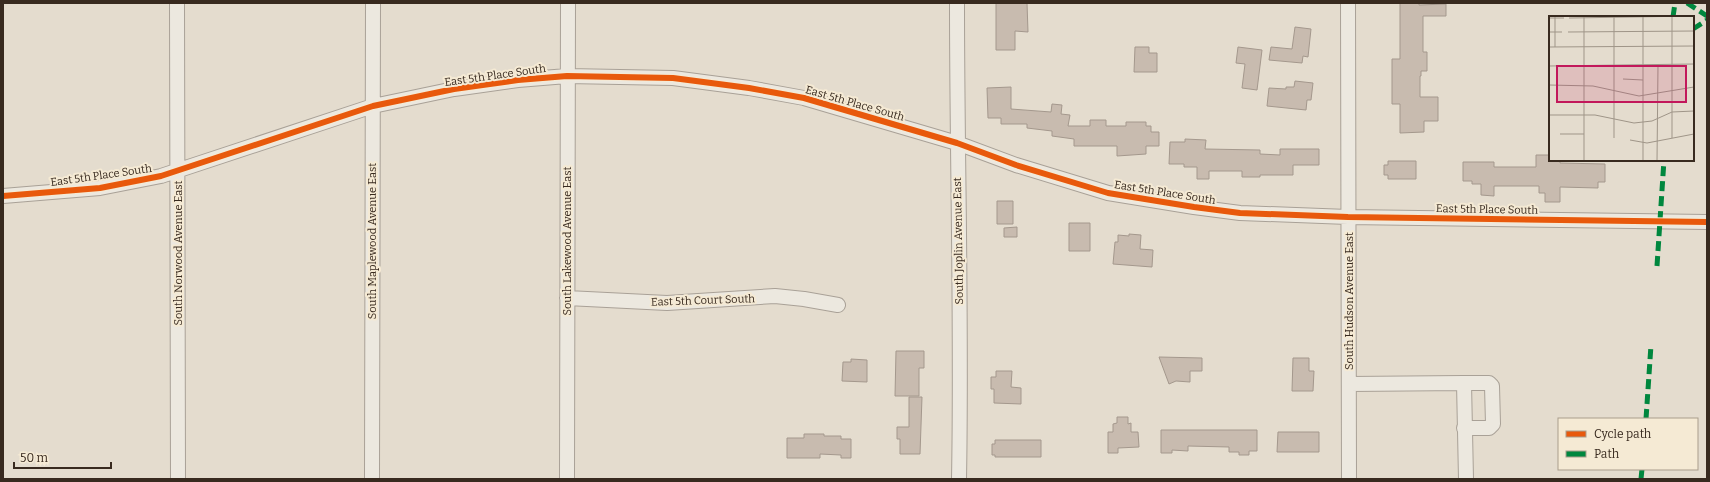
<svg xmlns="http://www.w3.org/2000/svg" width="1710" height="482" font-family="Bitter,serif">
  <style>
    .building { fill: #c8bbaf; stroke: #a4988d }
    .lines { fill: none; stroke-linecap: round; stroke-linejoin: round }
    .minor-casing { stroke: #a9a197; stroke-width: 16 }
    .minor { stroke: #ece8df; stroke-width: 14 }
    .quiet { stroke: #00873e; stroke-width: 5; stroke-dasharray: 10 5; stroke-linecap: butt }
    .cycleway-casing { stroke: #f5ead4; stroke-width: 8 }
    .cycleway { stroke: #e8590c; stroke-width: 6 }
    .labels { text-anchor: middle; stroke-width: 4; stroke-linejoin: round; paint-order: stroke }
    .street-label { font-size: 11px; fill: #382a1f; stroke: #f5ead4 }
    .inset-road { fill: none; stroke: #9f9588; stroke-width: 1 }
    .view { fill: #c2185b; fill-opacity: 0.15; stroke: #c2185b; stroke-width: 2 }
    .inset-edge { fill: none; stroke: #382a1f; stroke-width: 2 }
  </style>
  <rect width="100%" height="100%" fill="#e4dcce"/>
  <path class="building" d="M 996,3 L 1027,3 L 1028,32 L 1015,31 L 1015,50 L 996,50 Z
    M 1400,3 L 1419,3 L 1419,5 L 1446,4 L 1446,16 L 1423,16 L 1423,52 L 1427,52 L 1427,71 L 1421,71 L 1421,76 L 1420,76 L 1420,97 L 1438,97 L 1438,121 L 1424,121 L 1424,132 L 1400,133 L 1400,104 L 1392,104 L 1392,59 L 1400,59 Z
    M 1295,27 L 1311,29 L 1308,57 L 1303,56 L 1302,63 L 1269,60 L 1271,47 L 1292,49 Z
    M 1135,47 L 1149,47 L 1149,53 L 1157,53 L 1157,72 L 1134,72 Z
    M 1238,47 L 1262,50 L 1257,90 L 1242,88 L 1245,64 L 1236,63 Z
    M 1295,81 L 1313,83 L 1311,100 L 1307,100 L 1306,110 L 1267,106 L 1269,88 L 1286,89 L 1286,87 L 1294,87 Z
    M 1011,87 L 1011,109 L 1051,112 L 1052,104 L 1062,105 L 1061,114 L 1070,115 L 1068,126 L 1090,126 L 1090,120 L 1106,120 L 1106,126 L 1126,126 L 1126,122 L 1146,122 L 1146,126 L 1151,126 L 1151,132 L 1159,132 L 1159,146 L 1146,146 L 1146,154 L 1117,156 L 1117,146 L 1074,146 L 1074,139 L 1052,136 L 1052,131 L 1027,128 L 1027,124 L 1001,124 L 1001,118 L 988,118 L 987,88 Z
    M 1185,139 L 1206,140 L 1205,149 L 1260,150 L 1260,154 L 1280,155 L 1280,149 L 1319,149 L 1319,165 L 1293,165 L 1293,175 L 1260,175 L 1260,177 L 1242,177 L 1242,171 L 1209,171 L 1209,179 L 1197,179 L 1197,167 L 1184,167 L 1184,164 L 1169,164 L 1170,142 L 1185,142 Z
    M 1536,155 L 1550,155 L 1550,160 L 1560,160 L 1560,163 L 1605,164 L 1605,182 L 1598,182 L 1598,188 L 1560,187 L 1560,202 L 1545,202 L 1545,193 L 1539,193 L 1539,186 L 1494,186 L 1494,196 L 1481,195 L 1481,184 L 1472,184 L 1472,181 L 1463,181 L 1463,162 L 1494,162 L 1494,167 L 1536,167 Z
    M 1388,161 L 1416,161 L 1416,179 L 1388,179 L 1388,175 L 1384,175 L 1384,165 L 1388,165 Z
    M 997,201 L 1013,201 L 1013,224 L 997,224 Z
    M 1069,223 L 1090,223 L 1090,251 L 1069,251 Z
    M 1017,227 L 1017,237 L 1004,237 L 1004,228 Z
    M 1129,234 L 1141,235 L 1140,249 L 1153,250 L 1152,267 L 1113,264 L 1115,242 L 1118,242 L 1118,235 L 1129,236 Z
    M 896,351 L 924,351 L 924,368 L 919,368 L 919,396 L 895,396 Z
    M 1159,357 L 1202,358 L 1202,371 L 1190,371 L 1190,382 L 1176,381 L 1169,384 Z
    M 1293,358 L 1309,358 L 1309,371 L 1314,371 L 1313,391 L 1292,391 Z
    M 851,359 L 867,360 L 867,382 L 842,381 L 843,362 L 851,362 Z
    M 996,371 L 1012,371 L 1011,387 L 1021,388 L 1021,404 L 994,403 L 994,389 L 991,389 L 991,377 L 996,377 Z
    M 909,397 L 922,397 L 920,454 L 900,454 L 900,439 L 897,439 L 897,427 L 909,427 Z
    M 1117,417 L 1128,417 L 1128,424 L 1131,423 L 1131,432 L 1138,432 L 1139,447 L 1118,448 L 1118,453 L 1108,453 L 1108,432 L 1113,432 L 1113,424 L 1117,423 Z
    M 1161,430 L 1257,430 L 1257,451 L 1249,451 L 1249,455 L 1239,455 L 1239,452 L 1229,452 L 1229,447 L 1188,446 L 1188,451 L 1172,450 L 1172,453 L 1161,453 Z
    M 1278,432 L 1319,432 L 1319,452 L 1277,452 Z
    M 804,434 L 824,434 L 824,436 L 841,436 L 841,439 L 851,439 L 851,458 L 841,458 L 841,455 L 820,454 L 820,458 L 787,458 L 787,438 L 804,438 Z
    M 995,440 L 1041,440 L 1041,457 L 995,457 L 995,455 L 992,455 L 992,444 L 995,444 Z"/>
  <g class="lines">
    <g class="minor-casing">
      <path id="minor" d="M 177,3 L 178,479
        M 957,3 C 957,162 962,320 959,479
        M 1348,3 L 1349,479
        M 3,196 L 100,188 L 161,176 L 373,106 L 454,89 L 518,80 L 567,76 L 673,78 L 749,88 L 804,98 L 957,143 L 1016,165 L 1108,193 L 1194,207 L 1240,213 L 1348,217 L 1707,222
        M 567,298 L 667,303 L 775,296 L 804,299 L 838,305
        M 1464,383 L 1489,383 L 1492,386 L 1493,424 L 1489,428 L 1464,428
        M 1349,384 L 1464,383 L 1466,479
        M 372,479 L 373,3
        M 567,479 L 568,3"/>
    </g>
    <use href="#minor" class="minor"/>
    <path class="quiet" d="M 1687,3 L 1707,16
      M 1673,17 L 1675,3
      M 1693,29 L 1707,20
      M 1657,266 L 1664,160
      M 1646,419 L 1651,345
      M 1641,479 L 1642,469"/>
    <g class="cycleway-casing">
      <path id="cycleway" d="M 3,196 L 100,188 L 161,176 L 373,106 L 454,89 L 518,80 L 567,76 L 673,78 L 749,88 L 804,98 L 957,143 L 1016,165 L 1108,193 L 1194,207 L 1240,213 L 1348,217 L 1707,222"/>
    </g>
    <use href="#cycleway" class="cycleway"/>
  </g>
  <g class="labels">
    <g class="street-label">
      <text transform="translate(495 75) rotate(-8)" y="4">East 5th Place South</text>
      <text transform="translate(855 103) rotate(16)" y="4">East 5th Place South</text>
      <text transform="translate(101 175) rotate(-8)" y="4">East 5th Place South</text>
      <text transform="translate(1165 192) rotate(9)" y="4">East 5th Place South</text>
      <text transform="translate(1487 209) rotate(1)" y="4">East 5th Place South</text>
      <text transform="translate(372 241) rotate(-90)" y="4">South Maplewood Avenue East</text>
      <text transform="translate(567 241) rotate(-90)" y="4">South Lakewood Avenue East</text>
      <text transform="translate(958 241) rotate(-91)" y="4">South Joplin Avenue East</text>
      <text transform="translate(178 253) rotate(-90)" y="4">South Norwood Avenue East</text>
      <text transform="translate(703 300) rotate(-2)" y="4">East 5th Court South</text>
      <text transform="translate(1349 301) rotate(-90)" y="4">South Hudson Avenue East</text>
    </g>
  </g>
  <g transform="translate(1549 16)">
    <rect width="145" height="145" fill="#e4dcce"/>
    <path class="inset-road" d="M 0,2 L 15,2M 20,2 L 145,0M 0,16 L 13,16M 19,16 L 145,15M 0,31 L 145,30M 6,31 L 6,0M 0,50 L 145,48M 74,63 L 94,64M 0,69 L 44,70 L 90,80 L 145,71M 0,99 L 46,99 L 85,107 L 103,105 L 123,96 L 145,95M 11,118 L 35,118M 65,122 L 65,1M 123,122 L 123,0M 81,124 L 98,127 L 145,118M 35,145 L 35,0M 94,145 L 94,0M 108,145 L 109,49"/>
    <path class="view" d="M 8,50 L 137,50 L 137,86 L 8,86 Z"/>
    <rect width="145" height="145" class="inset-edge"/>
  </g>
  <rect width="1710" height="482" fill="none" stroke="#382a1f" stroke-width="8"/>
  <rect x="1558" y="418" width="140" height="52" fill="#f5ead4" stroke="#a99d8c"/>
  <rect x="1566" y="431" width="20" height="6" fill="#e8590c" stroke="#a99d8c"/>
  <text x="1594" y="438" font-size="12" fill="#382a1f">Cycle path</text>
  <rect x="1566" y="451" width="20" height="6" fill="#00873e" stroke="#a99d8c"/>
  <text x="1594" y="458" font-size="12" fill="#382a1f">Path</text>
  <path d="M14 462v6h97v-6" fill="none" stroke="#382a1f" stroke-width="2"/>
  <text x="20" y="462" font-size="12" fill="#382a1f" stroke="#f5ead4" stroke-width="3" paint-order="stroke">50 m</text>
</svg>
